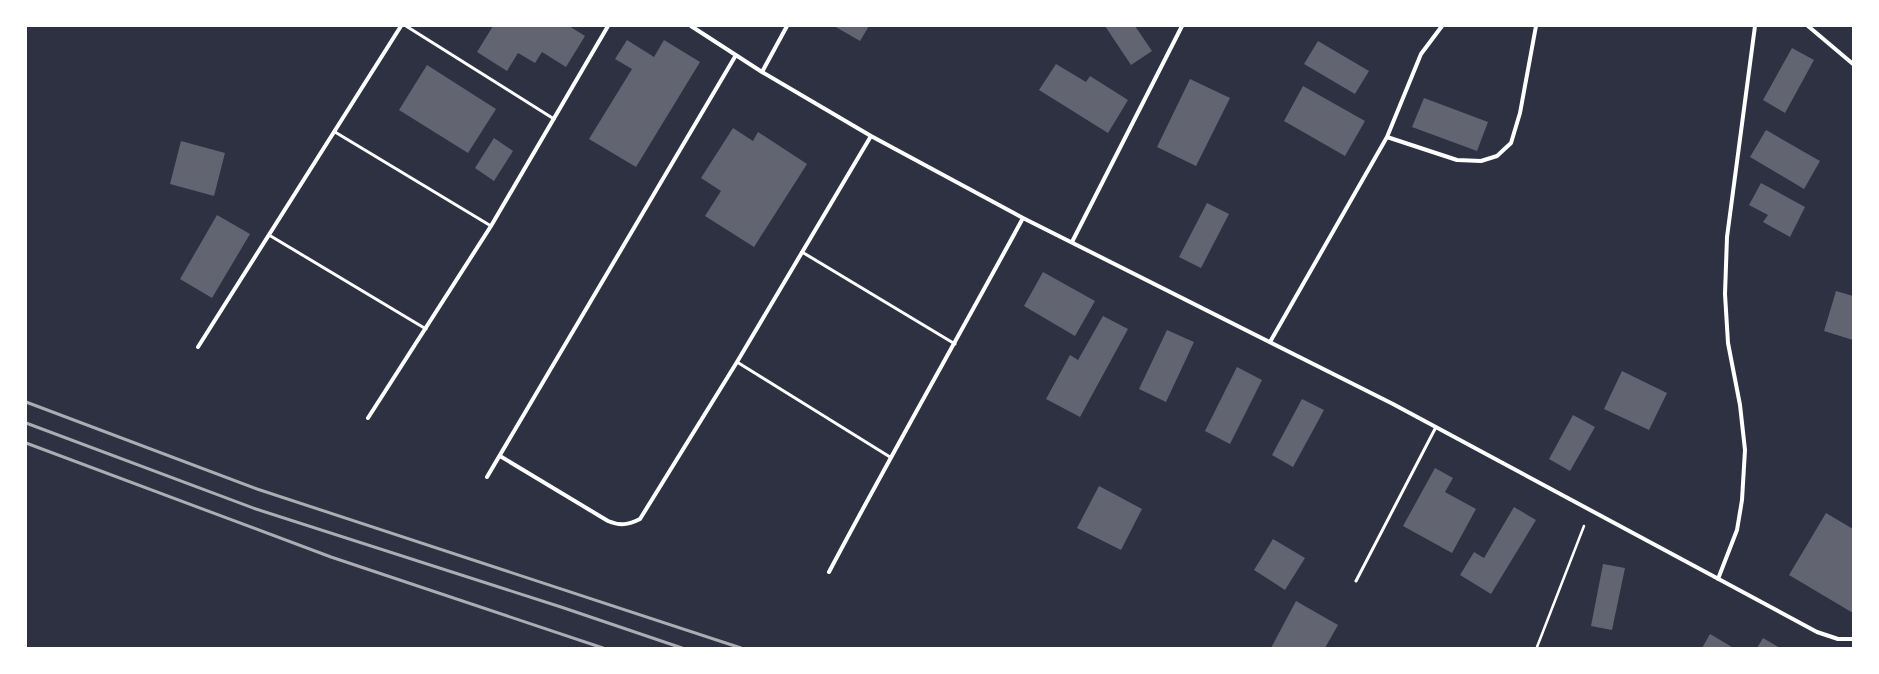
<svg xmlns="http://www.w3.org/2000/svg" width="1879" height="674" font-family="Ubuntu,sans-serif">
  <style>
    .building { fill: #626471 }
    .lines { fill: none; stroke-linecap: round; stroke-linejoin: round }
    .path { stroke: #fff; stroke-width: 2.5 }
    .service { stroke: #fff; stroke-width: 3 }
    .minor { stroke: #fff; stroke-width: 4 }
    .rail { stroke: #abadb3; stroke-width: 3 }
  </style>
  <rect width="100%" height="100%" fill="#2d3142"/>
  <path class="building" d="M 493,26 L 569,26 L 585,36 L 566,67 L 542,52 L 535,63 L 518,53 L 507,71 L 477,52 Z
    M 834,26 L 869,26 L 860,41 Z
    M 1105,26 L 1135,26 L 1152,51 L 1131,65 Z
    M 627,40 L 654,57 L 664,40 L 700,62 L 636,167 L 589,139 L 632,69 L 615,59 Z
    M 1318,41 L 1369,71 L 1355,94 L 1304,64 Z
    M 1792,48 L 1814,60 L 1785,113 L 1763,100 Z
    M 1056,64 L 1086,82 L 1090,76 L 1128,100 L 1108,133 L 1039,90 Z
    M 427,65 L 496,109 L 468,153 L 399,110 Z
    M 1190,79 L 1230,98 L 1196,166 L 1157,147 Z
    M 1303,86 L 1365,121 L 1345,156 L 1284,121 Z
    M 1424,98 L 1488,122 L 1477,151 L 1412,127 Z
    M 733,128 L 753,141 L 758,132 L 807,164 L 754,247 L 705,216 L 721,191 L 701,178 Z
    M 1766,130 L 1820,161 L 1804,189 L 1750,157 Z
    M 494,138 L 513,151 L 494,181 L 475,168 Z
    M 181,141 L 225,153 L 214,196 L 170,184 Z
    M 1761,183 L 1805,207 L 1790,237 L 1763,222 L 1768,215 L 1749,205 Z
    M 1207,203 L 1229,214 L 1201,268 L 1179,257 Z
    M 217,215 L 250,234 L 212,298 L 180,279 Z
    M 1043,272 L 1095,301 L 1075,336 L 1024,306 Z
    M 1836,291 L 1853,296 L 1853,340 L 1824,331 Z
    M 1103,316 L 1128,329 L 1080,417 L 1046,399 L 1070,355 L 1078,360 Z
    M 1167,330 L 1194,342 L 1166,402 L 1139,389 Z
    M 1237,367 L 1262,380 L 1230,444 L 1205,431 Z
    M 1622,371 L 1667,393 L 1649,430 L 1604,409 Z
    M 1302,399 L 1324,410 L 1293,467 L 1272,455 Z
    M 1573,415 L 1595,427 L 1570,471 L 1549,459 Z
    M 1435,468 L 1453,478 L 1445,492 L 1476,509 L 1452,553 L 1403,526 Z
    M 1099,486 L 1142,509 L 1121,550 L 1077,528 Z
    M 1514,507 L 1536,520 L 1491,594 L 1460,575 L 1474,552 L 1484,558 Z
    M 1826,513 L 1853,529 L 1853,613 L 1789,575 Z
    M 1273,539 L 1305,558 L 1285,590 L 1254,570 Z
    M 1603,564 L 1625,568 L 1612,630 L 1591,626 Z
    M 1296,601 L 1338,625 L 1325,648 L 1271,648 Z
    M 1710,634 L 1732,647 L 1731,648 L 1702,648 Z
    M 1763,638 L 1780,648 L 1757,648 Z"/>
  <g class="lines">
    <path class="path" d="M 1537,647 L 1584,526"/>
    <path class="service" d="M 406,26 L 554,119
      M 335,132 L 491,226
      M 269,235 L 426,329
      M 802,252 L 955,344
      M 737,362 L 890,457
      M 1356,581 L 1436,427"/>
    <path class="minor" d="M 691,26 L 762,72 L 871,136 L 1023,218 L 1393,404 L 1817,632 L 1838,639 L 1853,639
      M 1808,26 L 1853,64
      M 762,72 L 787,26
      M 1387,137 L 1457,160 L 1481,161 L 1497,156 L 1511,143 L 1520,113 L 1536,26
      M 1072,242 L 1182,26
      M 1270,342 L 1387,137 L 1421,54 L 1442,26
      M 198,347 L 401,26
      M 368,418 L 491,226 L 608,26
      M 500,456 L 608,521 C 620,526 628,525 640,519 L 737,362 L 871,136
      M 487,477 L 736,55
      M 829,572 C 892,453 959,336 1023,218
      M 1718,579 L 1737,530 L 1742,500 L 1745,450 L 1740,405 L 1728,343 L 1725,294 L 1727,237 L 1755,26"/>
    <path class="rail" d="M 26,402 L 257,489 L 741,648
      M 26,423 L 256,509 L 561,607 L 682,648
      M 26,443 L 331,557 L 603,648"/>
  </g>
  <rect width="1879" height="674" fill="none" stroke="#ffffff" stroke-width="54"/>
</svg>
